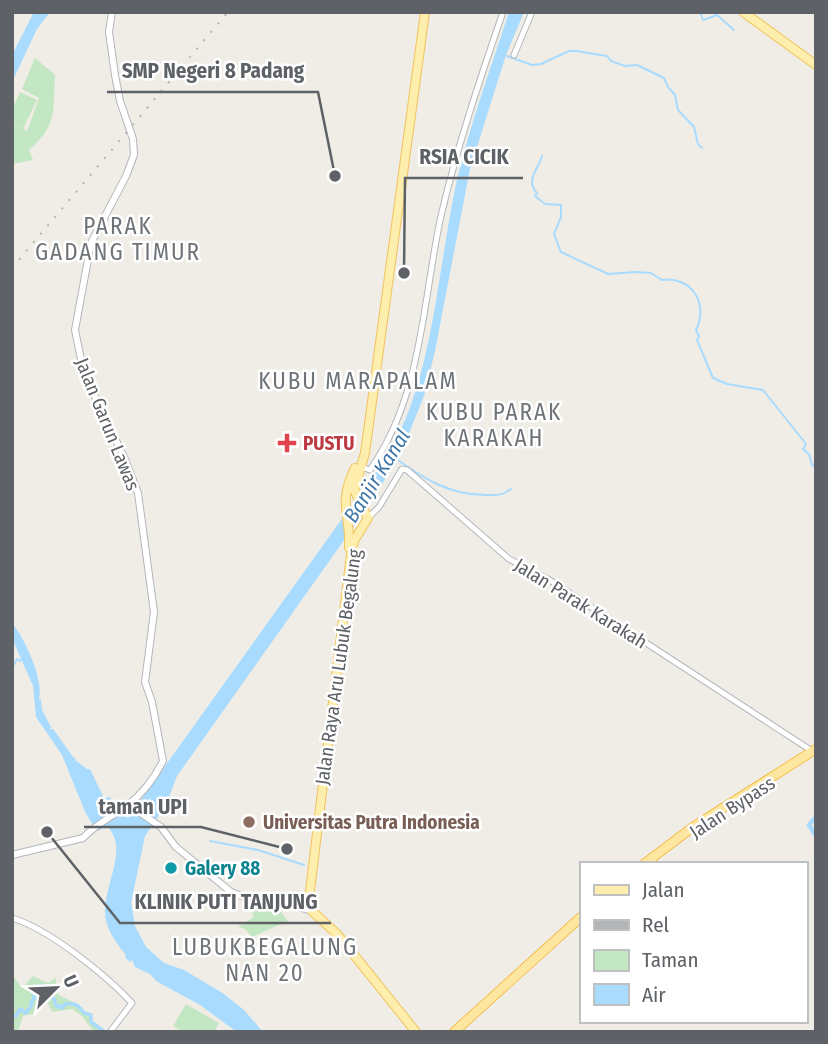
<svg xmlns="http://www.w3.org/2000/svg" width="828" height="1044" font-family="'Fira Sans Condensed',sans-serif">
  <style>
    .green { fill: #c4e7c3 }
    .water { fill: #a8dbfe }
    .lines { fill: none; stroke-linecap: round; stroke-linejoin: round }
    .stream { stroke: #a8dbfe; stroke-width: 2 }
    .canal { stroke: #a8dbfe; stroke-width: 3.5 }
    .river { stroke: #a8dbfe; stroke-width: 4.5 }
    .tertiary-casing { stroke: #b3b7bb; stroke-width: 7 }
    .secondary-casing { stroke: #b2b6bb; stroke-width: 8 }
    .primary-casing { stroke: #f1c35e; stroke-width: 10 }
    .trunk-casing { stroke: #f4a002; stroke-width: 10 }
    .tertiary { stroke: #fff; stroke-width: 5 }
    .secondary { stroke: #fff; stroke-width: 6 }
    .primary { stroke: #feeead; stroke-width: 8 }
    .trunk { stroke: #fde69f; stroke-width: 9 }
    .rail { stroke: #b4b5b6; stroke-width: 2; stroke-dasharray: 2 9; stroke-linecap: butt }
    .health-dot { fill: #e0444e; stroke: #fff; stroke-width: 2.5 }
    .education-dot { fill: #8d6e63; stroke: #fff; stroke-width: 2.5 }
    .culture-dot { fill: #0f9aa8; stroke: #fff; stroke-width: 2.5 }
    .labels { text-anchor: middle; stroke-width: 5; stroke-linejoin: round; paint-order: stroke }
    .street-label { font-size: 19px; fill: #5e6266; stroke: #fff }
    .health-label { font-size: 19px; font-weight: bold; fill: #be3a42; stroke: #fff; text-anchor: start }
    .education-label { font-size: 19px; font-weight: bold; fill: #785e54; stroke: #fff; text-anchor: start }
    .culture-label { font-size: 19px; font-weight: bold; fill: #0d838f; stroke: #fff; text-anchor: start }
    .water-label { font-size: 21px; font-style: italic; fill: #4177a8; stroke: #fff }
    .quarter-label { font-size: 23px; letter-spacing: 2px; fill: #6f7478; stroke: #fff }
    .leader { fill: none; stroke: #5e6266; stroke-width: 2.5 }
    .callout-dot { fill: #5e6266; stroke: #fff; stroke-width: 2.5 }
    .callout-label { font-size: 21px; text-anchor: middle; font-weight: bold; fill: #5e6266; stroke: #fff; stroke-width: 5; stroke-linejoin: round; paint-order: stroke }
  </style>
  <rect width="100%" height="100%" fill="#f0ede6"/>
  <path class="green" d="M 35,58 L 55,75 C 53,110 58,125 29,150 L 33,160 L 12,164 L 12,125 L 21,128 L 12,124 L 12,109 L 20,92 L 37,100 L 23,129 L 27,131 L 39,98 L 22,89 Z
    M 275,904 L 288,921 L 252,937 L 245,929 L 238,927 L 254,917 L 252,913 L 261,906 Z
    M 12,974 L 22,988 L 33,976 L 48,983 L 56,978 L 56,987 L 59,995 L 73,1002 L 86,1014 L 90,1013 L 92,1020 L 106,1032 L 93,1031 L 82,1016 L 72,1009 L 52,1012 L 48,1004 L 39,1003 L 33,1014 L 23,1016 L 18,1032 L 12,1032 Z
    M 186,1004 L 219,1023 L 214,1032 L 183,1032 L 173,1026 Z"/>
  <path class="water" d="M 34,12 L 50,12 L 37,29 L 12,82 L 12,55 Z
    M 509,12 L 524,12 L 506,55 L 470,169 L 435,351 L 424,396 L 403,448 L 376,495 L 177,776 L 166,805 L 145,836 L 131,903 L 135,926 L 146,947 L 164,963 L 184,970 L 224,994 L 244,1010 L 263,1032 L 237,1032 L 200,1005 L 156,981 L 150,974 L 135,967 L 132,960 L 130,962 L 125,957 L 126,955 C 116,943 104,927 105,910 C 105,883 129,848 107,826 L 97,831 L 86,814 L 62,755 L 36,717 L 33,686 L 12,638 L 12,623 C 25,639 44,680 39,699 L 41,699 L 42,710 L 51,727 L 50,729 L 53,729 L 74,758 L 76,757 L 75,760 L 87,769 L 90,769 L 103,796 L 106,798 L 110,797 L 121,812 L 128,818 L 339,523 C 364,489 388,458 405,420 C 435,349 440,256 457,180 C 470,124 491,68 509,12 Z"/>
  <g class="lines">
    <path class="stream" d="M 700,12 L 703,20 L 717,15 L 734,30
      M 507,56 L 532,65 L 541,64 L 569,51 L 576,51 L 607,56 L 611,61 L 625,66 L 637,65 L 664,78 L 668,87 L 675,95 L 678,110 L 694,127 L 698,144 L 702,148
      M 542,156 C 538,170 525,180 537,193 L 535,196 L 545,204 L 561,205 L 561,217 L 554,234 L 561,252 L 608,274 L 635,272 L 651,273 L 662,280 C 692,276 709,304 696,330 L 699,337 L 697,340 L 713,378 L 727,384 L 763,390 L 806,444 L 803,449 L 809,454 L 812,465 L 816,467
      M 395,458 C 423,478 449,495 485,495 C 496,495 503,496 511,489
      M 12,668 L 17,659 L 20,661 L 22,658
      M 210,841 L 258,850 L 304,865"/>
    <path class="canal" d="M 12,1016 L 16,1016 L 20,1009 L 26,1013 L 32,1005 L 31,1003 L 35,997 L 31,990 L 41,985 L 45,991 L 50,990 L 57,1007 L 60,1006 L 62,1008 L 65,1004 C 75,1002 79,1006 84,1013 L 91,1015 L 91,1022 L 105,1032"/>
    <path class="river" d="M 814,819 L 809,825 L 816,836"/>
    <g class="tertiary-casing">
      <path id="tertiary" d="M 514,55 L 532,12
        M 361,467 L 370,470 C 423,394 422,303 441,216 C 457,147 480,79 503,12
        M 368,518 L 379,507 L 402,469 L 407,470 L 509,559 L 548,579 L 812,751
        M 12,918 C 49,929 106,975 132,1003 L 110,1032"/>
    </g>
    <g class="secondary-casing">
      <path id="secondary" d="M 129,805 L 161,827 L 176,847 L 231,892 L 255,901 L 282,902 L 312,911
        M 12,855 L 83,838 C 96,824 113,816 128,805 C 142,794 155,777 163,761 L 152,702 L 145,682 L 154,612 L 138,493 L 124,457 L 84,374 L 75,330 L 91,243 L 126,176 L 134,155 L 133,139 L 120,101 L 115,75 L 109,32 L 112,12"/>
    </g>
    <g class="primary-casing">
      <path id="primary" d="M 743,12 L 816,65
        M 349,548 C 351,512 337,505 355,468
        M 416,1032 L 338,935 L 312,911 L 309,899 L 351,554 L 354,541 L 368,518 L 354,490 L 365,453 L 425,12"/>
    </g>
    <g class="trunk-casing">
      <path id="trunk" d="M 644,864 L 693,827 L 816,749
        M 454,1032 L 581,917"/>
    </g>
    <use href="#tertiary" class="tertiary"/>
    <use href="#secondary" class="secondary"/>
    <use href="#primary" class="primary"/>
    <use href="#trunk" class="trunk"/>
    <path class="rail" d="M 12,268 L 228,12"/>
  </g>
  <path class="health-dot" d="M283.5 432.5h7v7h7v7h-7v7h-7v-7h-7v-7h7z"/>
  <circle class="education-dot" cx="249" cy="822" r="7"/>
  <circle class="culture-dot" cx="171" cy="868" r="7"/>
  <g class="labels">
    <g class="street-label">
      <text transform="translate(108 424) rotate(68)" y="7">Jalan Garun Lawas</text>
      <text transform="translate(581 603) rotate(32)" y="7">Jalan Parak Karakah</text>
      <text transform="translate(338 667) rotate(-82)" y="7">Jalan Raya Aru Lubuk Begalung</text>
      <text transform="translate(732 807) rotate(-33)" y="7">Jalan Bypass</text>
    </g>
    <g class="health-label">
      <text x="303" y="450">PUSTU</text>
    </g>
    <g class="education-label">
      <text x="263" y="829">Universitas Putra Indonesia</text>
    </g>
    <g class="culture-label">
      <text x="185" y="875">Galery 88</text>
    </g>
    <g class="water-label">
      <text transform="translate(377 476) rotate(-58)" y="7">Banjir Kanal</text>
    </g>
    <g class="quarter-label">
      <text x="118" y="234">PARAK<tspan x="118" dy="26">GADANG TIMUR</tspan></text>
      <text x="358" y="389">KUBU MARAPALAM</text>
      <text x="494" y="420">KUBU PARAK<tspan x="494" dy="26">KARAKAH</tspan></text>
      <text x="265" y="955">LUBUKBEGALUNG<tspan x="265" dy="26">NAN 20</tspan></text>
    </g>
  </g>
  <path class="leader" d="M335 176L318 92H107M404 273L405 178H523M287 849L201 827H84M47 832L120 923H331"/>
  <g class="callout-dot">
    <circle cx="335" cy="176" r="7"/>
    <circle cx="404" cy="273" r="7"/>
    <circle cx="287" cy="849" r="7"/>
    <circle cx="47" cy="832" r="7"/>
  </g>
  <g class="callout-label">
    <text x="213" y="78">SMP Negeri 8 Padang</text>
    <text x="464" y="164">RSIA CICIK</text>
    <text x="143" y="814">taman UPI</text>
    <text x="226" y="909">KLINIK PUTI TANJUNG</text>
  </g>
  <rect width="828" height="1044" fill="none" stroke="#5e6266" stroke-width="28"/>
  <rect x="580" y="862" width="228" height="161" fill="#ffffff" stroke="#bfc0c2" stroke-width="2"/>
  <rect x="594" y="885" width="35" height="10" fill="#feeead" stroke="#bfc0c2" stroke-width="2"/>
  <text x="642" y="897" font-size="21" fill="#5e6266">Jalan</text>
  <rect x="594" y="920" width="35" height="10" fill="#b4b5b6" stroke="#bfc0c2" stroke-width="2"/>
  <text x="642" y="932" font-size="21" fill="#5e6266">Rel</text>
  <rect x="594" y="950" width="35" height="21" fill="#c4e7c3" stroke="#bfc0c2" stroke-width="2"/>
  <text x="642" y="967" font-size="21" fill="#5e6266">Taman</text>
  <rect x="594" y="984" width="35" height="21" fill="#a8dbfe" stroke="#bfc0c2" stroke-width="2"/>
  <text x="642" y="1002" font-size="21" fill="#5e6266">Air</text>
  <g transform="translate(56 988) rotate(66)" stroke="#ffffff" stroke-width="5" paint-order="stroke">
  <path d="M0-5L12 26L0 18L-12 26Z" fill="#5e6266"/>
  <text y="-10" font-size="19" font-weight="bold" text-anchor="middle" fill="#5e6266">U</text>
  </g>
</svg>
